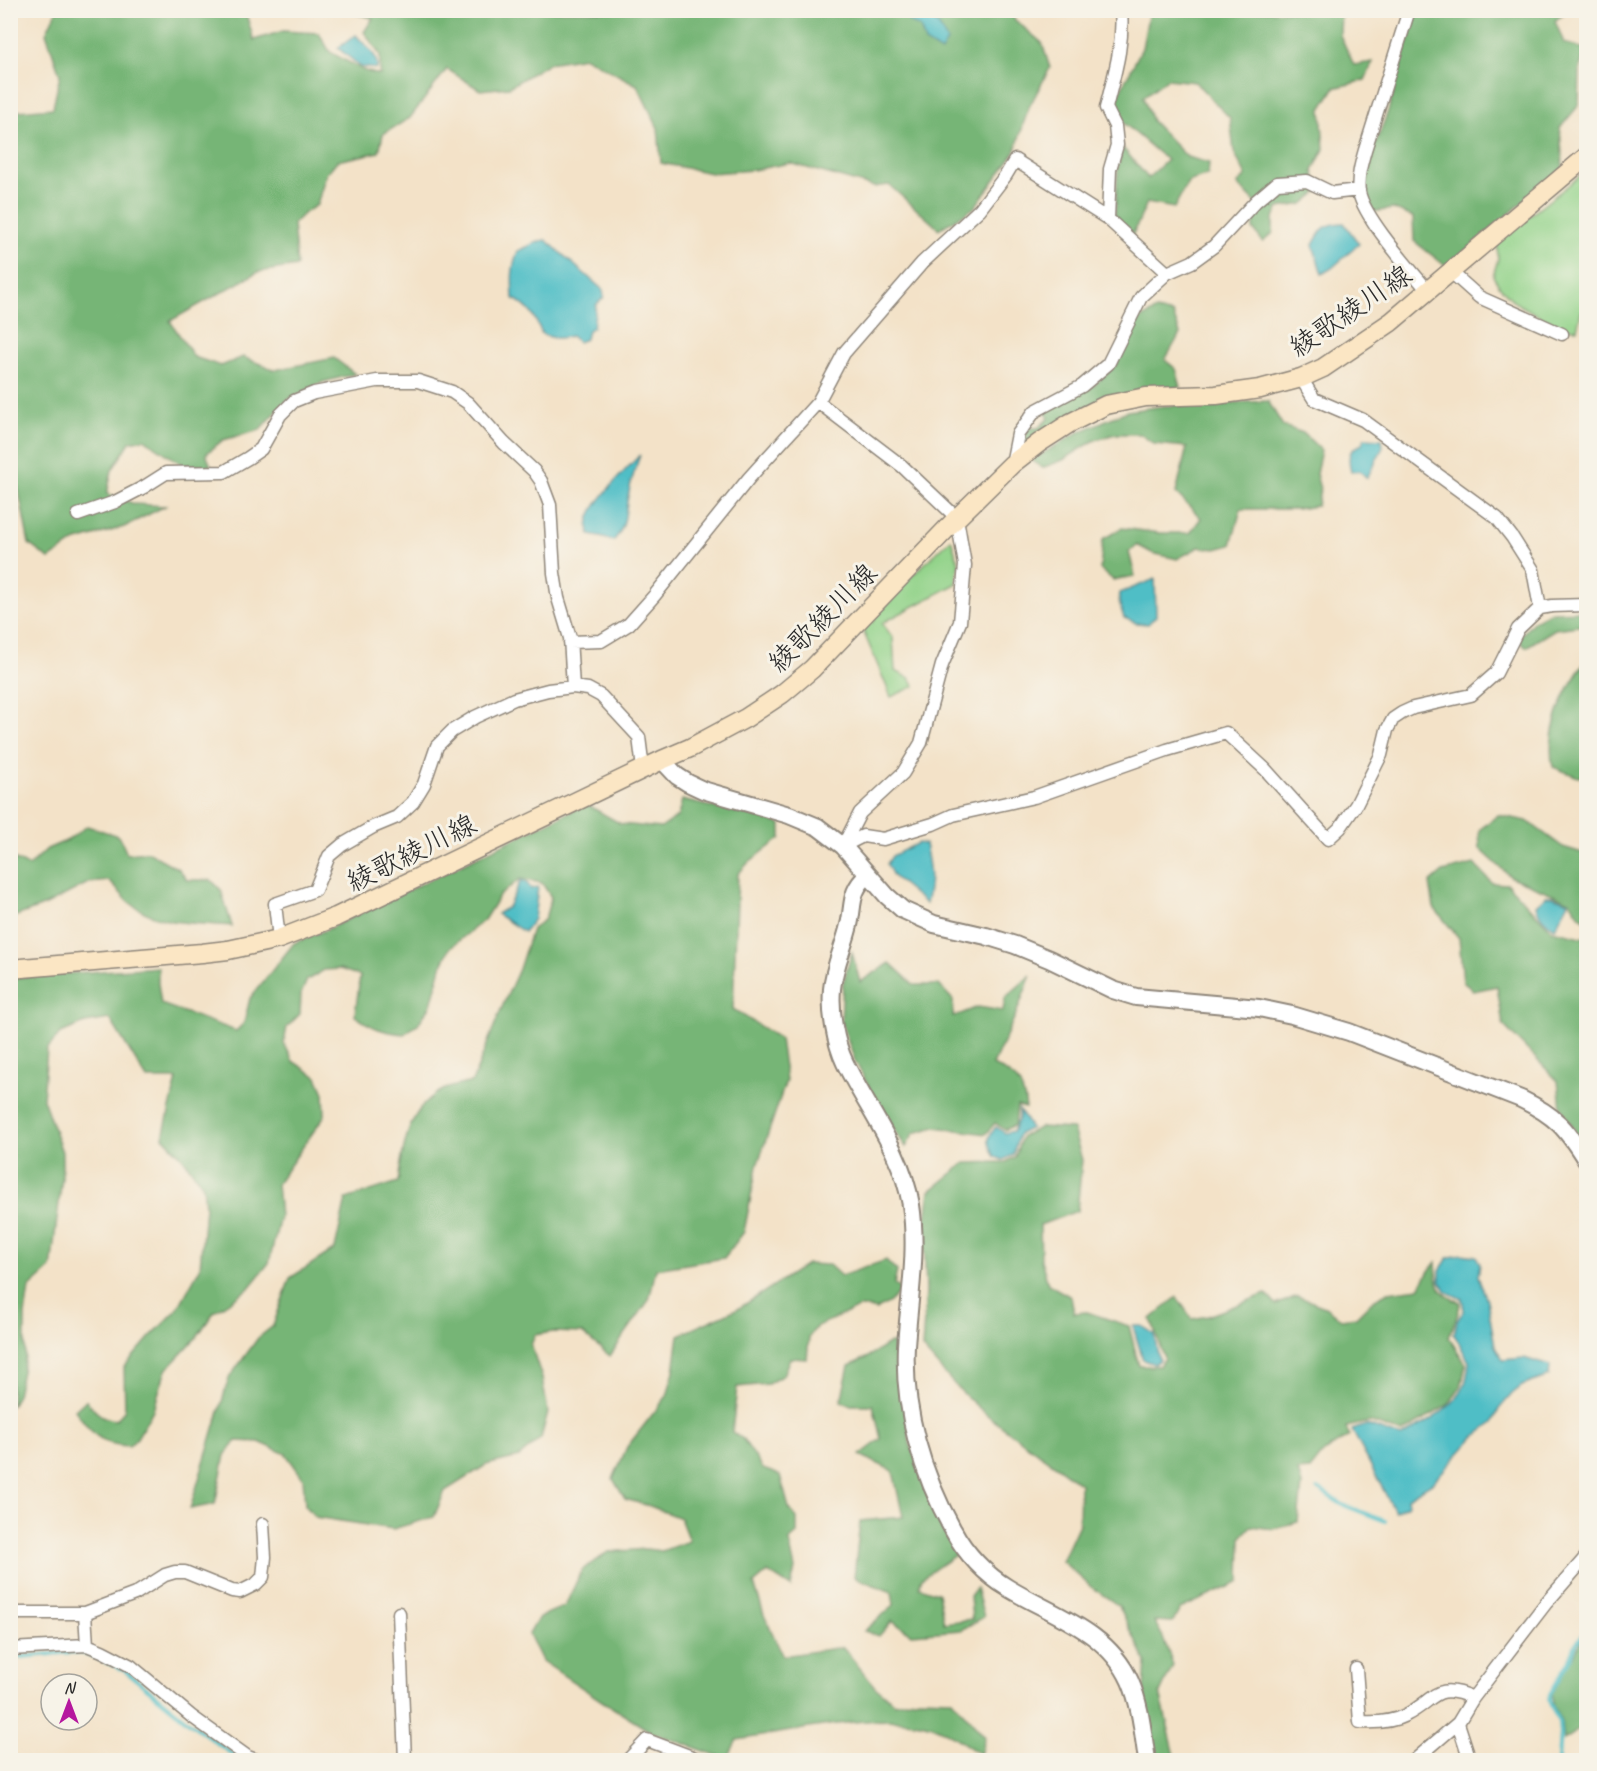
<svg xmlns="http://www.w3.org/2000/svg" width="1597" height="1771" font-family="Caveat,'Klee One',sans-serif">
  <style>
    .green { fill: #93d38a; stroke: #5f7f5a; stroke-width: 1.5 }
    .forest { fill: #76b576; stroke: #507050; stroke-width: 1.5 }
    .water { fill: #50bec6; stroke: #3e7478; stroke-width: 1.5 }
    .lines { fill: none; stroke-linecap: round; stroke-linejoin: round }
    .stream { stroke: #50bec6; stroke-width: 4 }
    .minor-casing { stroke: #8f867a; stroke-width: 15 }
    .tertiary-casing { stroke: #8f867a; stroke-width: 20 }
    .secondary-casing { stroke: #8f867a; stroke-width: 21 }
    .minor { stroke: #fff; stroke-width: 12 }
    .tertiary { stroke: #fff; stroke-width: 16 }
    .secondary { stroke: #fbe6c4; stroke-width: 18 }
    .labels { text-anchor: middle; stroke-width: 6; stroke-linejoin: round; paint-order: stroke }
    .street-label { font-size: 28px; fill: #2b2b2b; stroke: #f7f3e8 }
  </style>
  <rect width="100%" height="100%" fill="#f7f3e8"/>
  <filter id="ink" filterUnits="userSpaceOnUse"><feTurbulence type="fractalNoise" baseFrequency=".0167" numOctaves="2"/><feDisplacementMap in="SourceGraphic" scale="12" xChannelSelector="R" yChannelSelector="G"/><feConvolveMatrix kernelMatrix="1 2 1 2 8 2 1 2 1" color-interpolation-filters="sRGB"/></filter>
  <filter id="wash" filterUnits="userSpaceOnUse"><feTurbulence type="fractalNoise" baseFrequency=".008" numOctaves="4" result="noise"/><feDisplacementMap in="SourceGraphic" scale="24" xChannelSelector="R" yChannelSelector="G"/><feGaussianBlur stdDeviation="1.35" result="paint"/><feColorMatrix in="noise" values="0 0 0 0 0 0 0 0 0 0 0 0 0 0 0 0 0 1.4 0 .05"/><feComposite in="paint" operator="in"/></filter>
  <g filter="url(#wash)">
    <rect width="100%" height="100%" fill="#f3e2c8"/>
    <path class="green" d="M 1586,171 L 1586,312 L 1581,312 L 1577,329 L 1561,328 L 1514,302 L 1499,286 L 1493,276 L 1498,259 L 1497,242 Z
      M 951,539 L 959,563 L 956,584 L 882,623 L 893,638 L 895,671 L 910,678 L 915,686 L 891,697 L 862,628 L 901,586 Z"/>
    <path class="forest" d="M 57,10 L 245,11 L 254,40 L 283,31 L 319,33 L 330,52 L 365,71 L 380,75 L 380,55 L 364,32 L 373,18 L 344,11 L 1013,11 L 1014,19 L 1042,43 L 1050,68 L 1028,109 L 1015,152 L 974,208 L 939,229 L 889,185 L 874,187 L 790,163 L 753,170 L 711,173 L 661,163 L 658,128 L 637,85 L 585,57 L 549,63 L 509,87 L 480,90 L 447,69 L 410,118 L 383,134 L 379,152 L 337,161 L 326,174 L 317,205 L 304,213 L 293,224 L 297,266 L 258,272 L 170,321 L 194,357 L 221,366 L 243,357 L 275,370 L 334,358 L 355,374 L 323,382 L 287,400 L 260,430 L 223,440 L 206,454 L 211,466 L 183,465 L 144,439 L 130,442 L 112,470 L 107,494 L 135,504 L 165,506 L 124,527 L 74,542 L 49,559 L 29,544 L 18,487 L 11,483 L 10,104 L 18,111 L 53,108 L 60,75 L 46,33 Z
      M 1149,11 L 1341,11 L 1340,35 L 1354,65 L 1373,62 L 1365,80 L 1334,88 L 1321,109 L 1324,149 L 1313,171 L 1319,191 L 1303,204 L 1279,208 L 1273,219 L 1273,233 L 1263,242 L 1253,229 L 1258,205 L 1237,184 L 1246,176 L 1234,152 L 1230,118 L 1195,82 L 1167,79 L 1143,97 L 1152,121 L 1187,157 L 1209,163 L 1208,175 L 1188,182 L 1174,208 L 1147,203 L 1132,236 L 1115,215 L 1118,166 L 1123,148 L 1148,178 L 1167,160 L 1119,119 L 1114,103 L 1142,48 Z
      M 1417,11 L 1566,11 L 1555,21 L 1564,43 L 1585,49 L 1580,68 L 1579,105 L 1560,128 L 1563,168 L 1447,267 L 1414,241 L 1413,217 L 1393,209 L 1372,212 L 1364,189 L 1367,167 L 1388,111 Z
      M 1156,310 L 1173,314 L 1180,334 L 1165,360 L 1176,369 L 1181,387 L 1152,391 L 1021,446 L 1028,428 L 1038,428 L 1049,418 L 1044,409 L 1092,387 L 1117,364 L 1125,335 L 1135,322 Z
      M 1268,401 L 1283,426 L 1303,433 L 1321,450 L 1316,474 L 1320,489 L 1317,506 L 1296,509 L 1241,509 L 1231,545 L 1216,549 L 1199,547 L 1177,559 L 1152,553 L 1137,545 L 1129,552 L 1135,576 L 1113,580 L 1100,569 L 1103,539 L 1122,528 L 1160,533 L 1190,533 L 1201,518 L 1176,493 L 1187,447 L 1154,444 L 1140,434 L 1116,434 L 1095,440 L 1063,460 L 1042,468 L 1032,460 L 1077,433 L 1127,411 L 1164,406 Z
      M 1586,611 L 1586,625 L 1555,629 L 1526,647 L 1517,640 L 1534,621 L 1550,612 Z
      M 1586,661 L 1586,776 L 1578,777 L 1553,767 C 1545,731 1565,688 1586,661 Z
      M 682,800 L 761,818 L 781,824 L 781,838 L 749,862 L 738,874 L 733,1009 L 780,1039 L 786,1081 L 757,1166 L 744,1232 L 724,1258 L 656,1269 L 649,1300 L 610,1356 L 582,1333 L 553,1332 L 535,1335 L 531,1345 L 542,1378 L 548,1412 L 541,1438 L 519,1457 L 486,1465 L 445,1491 L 434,1517 L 393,1529 L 315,1517 L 305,1505 L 303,1478 L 286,1454 L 259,1442 L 236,1441 L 225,1455 L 215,1504 L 190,1509 L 229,1378 L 258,1338 L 273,1326 L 290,1278 L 335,1249 L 346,1199 L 398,1182 C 403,1146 408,1106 445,1089 C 453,1086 464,1084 472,1082 L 499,1014 L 519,969 L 532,929 L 545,919 L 551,897 L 542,883 L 520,879 L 499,896 L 484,920 L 450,948 L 441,967 L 431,1005 L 418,1024 L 404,1034 C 383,1032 372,1028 355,1016 L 360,976 L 340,969 L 324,970 L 307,980 L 301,994 L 300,1014 L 287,1027 L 284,1043 L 293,1061 L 317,1077 L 324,1093 L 325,1115 L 277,1184 L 280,1217 L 269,1263 L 248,1289 L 214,1312 L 196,1338 L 166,1370 L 153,1410 L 137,1438 L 129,1446 C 100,1446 91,1432 75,1410 L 86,1400 C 95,1412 101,1418 116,1420 L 125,1410 L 124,1367 L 150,1337 L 177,1310 L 200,1268 L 205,1206 L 203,1186 L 183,1158 L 163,1137 L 177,1079 L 147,1079 L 110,1019 L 85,1023 L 61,1033 L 47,1049 L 43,1099 L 62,1152 L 62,1178 L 51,1268 L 29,1288 L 25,1315 L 25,1357 L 17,1395 L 11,1406 L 10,983 L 19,977 L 158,967 L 158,983 L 161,1004 L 236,1031 L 244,1023 L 250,998 L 294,943 L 326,930 L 586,804 L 621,824 L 661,828 L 678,816 Z
      M 1498,815 L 1527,821 L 1563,847 L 1586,854 L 1586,920 L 1580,916 L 1570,901 L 1511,877 L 1480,849 L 1479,830 Z
      M 87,826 L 119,836 L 127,854 L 148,852 L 179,869 L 187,880 L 211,880 L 221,890 L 232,926 C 197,922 158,927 129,902 C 122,895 116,888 109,881 L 88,883 L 46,905 L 11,918 L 11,858 L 29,866 L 47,849 L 68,840 Z
      M 1474,864 L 1492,883 L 1507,884 L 1552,930 L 1586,938 L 1586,1148 L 1561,1108 L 1558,1081 L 1503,1025 L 1497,986 L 1474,991 L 1463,982 L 1459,938 L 1434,908 L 1430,883 L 1443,872 Z
      M 852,952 L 860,982 L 890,963 L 914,985 L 939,985 L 953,1000 L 953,1017 L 978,1007 L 1003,1011 L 1005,998 L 1031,975 L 1016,1014 L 993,1065 C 1016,1077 1023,1081 1026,1108 L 1017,1106 L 1015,1125 L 1005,1130 L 995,1123 L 986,1134 L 935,1127 L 914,1133 L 906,1147 L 883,1113 L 855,1061 L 841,1021 L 843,983 Z
      M 1041,1127 L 1073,1129 L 1082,1160 L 1077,1211 L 1040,1225 L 1041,1260 L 1048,1284 L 1071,1297 L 1074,1313 L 1087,1312 L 1129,1326 L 1139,1366 L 1159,1366 L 1164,1358 L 1151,1319 L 1177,1297 L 1192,1319 L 1208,1316 L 1266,1294 L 1276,1305 L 1297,1296 L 1325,1307 L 1341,1319 L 1356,1317 L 1373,1300 L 1388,1292 L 1419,1288 L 1429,1271 L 1436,1262 C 1437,1283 1437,1294 1460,1302 C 1460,1314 1452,1326 1449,1338 L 1466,1364 L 1461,1387 L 1448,1405 L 1402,1433 L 1369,1422 L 1346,1427 L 1349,1436 L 1325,1451 L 1310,1470 L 1298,1471 L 1302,1485 L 1298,1522 L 1273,1529 L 1251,1526 L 1241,1537 L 1240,1582 L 1180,1609 L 1173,1622 L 1154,1621 L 1163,1637 L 1173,1665 L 1160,1693 L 1176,1760 L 1153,1760 L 1144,1689 L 1146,1662 L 1119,1606 L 1091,1587 L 1062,1561 L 1079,1524 L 1080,1484 C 1042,1454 1000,1429 966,1396 C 950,1381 936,1364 922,1348 L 926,1292 L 924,1232 L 930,1191 L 965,1163 L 1006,1162 L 1015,1157 L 1022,1136 Z
      M 886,1260 L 897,1271 L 894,1284 L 901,1290 L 890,1302 L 876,1310 L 861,1307 L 817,1326 L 809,1337 L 807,1359 L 790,1358 L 783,1375 L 768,1384 L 737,1387 L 732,1432 L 743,1439 L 763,1469 L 780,1475 L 789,1508 L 797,1519 L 797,1534 L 789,1541 L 795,1569 L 791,1587 L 768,1572 L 754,1584 L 764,1615 L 783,1656 L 843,1647 L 875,1687 L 895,1703 L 919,1698 L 952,1699 L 985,1737 L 980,1754 C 968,1747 946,1729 933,1726 C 880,1710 792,1732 737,1740 L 727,1759 L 651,1732 L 602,1701 L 542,1661 L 529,1634 L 539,1617 L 565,1606 L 582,1570 L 608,1552 L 646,1549 L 662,1551 L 689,1541 L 680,1518 L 650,1506 L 625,1499 L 613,1479 L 627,1447 L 667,1396 L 674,1371 L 679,1335 L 741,1307 L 807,1264 L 829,1265 L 841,1276 Z
      M 890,1343 L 898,1344 L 910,1443 L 930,1503 L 958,1553 L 922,1578 L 919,1587 L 938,1593 L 944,1623 L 972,1619 L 970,1596 L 976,1588 L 984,1617 L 961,1630 L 912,1634 L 892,1621 L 879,1636 L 864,1631 L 894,1605 L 892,1592 L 854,1577 L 860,1521 L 903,1517 L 893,1471 L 860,1455 L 881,1439 L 873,1405 L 850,1405 L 841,1401 L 849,1366 L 868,1357 Z
      M 1586,1633 L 1586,1725 L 1563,1740 L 1561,1721 L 1553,1705 L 1552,1694 Z"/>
    <path class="water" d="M 901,11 L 925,11 L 939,26 L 947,41 L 941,52 L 925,42 L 920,27 L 909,22 Z
      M 356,35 C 364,45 379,54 377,69 L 361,67 L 338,48 Z
      M 1344,223 L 1359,244 L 1332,268 L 1322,274 L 1313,245 C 1322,228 1324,224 1344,223 Z
      M 546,240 L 603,290 L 604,297 L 596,305 L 593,327 L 588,330 L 586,339 L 578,342 L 571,336 C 560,339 553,339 542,334 C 534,315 531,309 513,298 C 512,281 511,267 518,251 C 529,247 535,241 546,240 Z
      M 1365,438 L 1382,439 L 1383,447 L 1367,478 L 1360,471 L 1351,472 C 1348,460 1347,449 1361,445 Z
      M 640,455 C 636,467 631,480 629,492 C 624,511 628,526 613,541 L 600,537 L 590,535 C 587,529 588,523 590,517 C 595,501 627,468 640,455 Z
      M 1155,579 L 1156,616 L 1148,624 L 1136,623 L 1124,618 L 1119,602 L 1120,593 Z
      M 918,843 L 925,844 C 930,869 932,879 926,904 L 893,876 L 887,864 L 892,856 Z
      M 521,880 L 527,883 L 531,889 L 538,887 L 534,919 L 524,932 L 497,914 L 508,907 Z
      M 1546,896 L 1552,896 L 1569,902 L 1555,928 C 1547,924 1537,914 1536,905 Z
      M 1019,1110 L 1031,1128 L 1019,1134 L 1013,1155 L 1003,1160 L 995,1157 C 988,1143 985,1140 996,1127 L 1005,1133 L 1013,1131 L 1019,1118 Z
      M 1461,1254 L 1476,1256 L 1480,1264 L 1478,1276 L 1487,1300 L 1495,1346 L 1503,1360 L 1524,1358 L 1550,1366 L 1549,1376 L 1522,1386 L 1512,1394 L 1499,1409 L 1493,1423 L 1474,1437 L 1432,1483 L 1407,1498 L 1408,1505 L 1395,1512 L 1352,1430 L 1367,1425 L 1401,1437 C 1421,1425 1455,1409 1464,1386 C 1467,1379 1468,1370 1469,1362 L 1454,1334 L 1457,1321 L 1464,1310 L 1462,1299 L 1447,1292 L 1440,1281 L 1440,1270 L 1448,1258 Z
      M 1133,1326 L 1142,1326 L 1154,1334 L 1159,1360 L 1154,1364 L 1143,1360 Z"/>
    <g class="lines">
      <path class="stream" d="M 1318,1489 L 1343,1505 L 1385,1521
        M 10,1658 L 73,1652 L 88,1654 L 124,1670 L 190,1723 L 240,1760
        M 1558,1760 L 1560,1733 L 1559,1722 L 1549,1701 L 1550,1694 L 1569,1662 L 1576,1644 L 1586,1630"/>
    </g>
  </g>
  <g filter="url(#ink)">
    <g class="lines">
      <g class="minor-casing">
        <path id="minor" d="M 1409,10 L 1365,150 C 1361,164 1357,178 1359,192 C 1364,218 1410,269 1429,292
          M 1108,219 L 1110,169 L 1117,145 L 1115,126 L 1106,108 C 1114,75 1124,45 1121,10
          M 1451,272 L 1479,297 L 1562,334
          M 1301,378 L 1314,399 L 1363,420 L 1497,518 L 1512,537 L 1533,570 L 1540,608
          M 818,402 L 902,466 L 957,518 L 965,565 L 960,622 L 942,665 L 921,743 L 903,773 L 860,813 L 843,846
          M 1012,464 L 1018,434 L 1035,411 L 1082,386 L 1108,364 L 1141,297 L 1167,273 L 1192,262 L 1214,246 L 1256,201 L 1277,183 L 1307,181 L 1332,193 L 1359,190
          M 78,515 L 115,502 L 144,487 L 166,473 L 224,472 L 248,458 L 261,449 L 280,415 L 294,401 L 314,393 L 377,381 L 418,381 L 452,392 L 468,403 L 504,443 L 534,471 L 541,481 L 550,505 L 554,573 L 558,598 L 570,638 L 573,687
          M 570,642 L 601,641 L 629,624 L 654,596 L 749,478 L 818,402 L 844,353 L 922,263 L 980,209 L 1006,175 L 1015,160 L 1108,219 L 1167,273
          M 843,846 L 863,836 L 883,839 L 933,824 L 953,815 L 1034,797 L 1167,750 L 1226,733 L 1265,769 L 1328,839 L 1340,828 L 1356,805 L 1381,755 L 1387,730 L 1393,719 L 1402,713 L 1413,708 L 1471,695 L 1496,673 L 1518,629 L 1540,608 L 1552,606 L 1586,605
          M 279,939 L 275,904 L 315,890 L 329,856 L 342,845 L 373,827 L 397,817 L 413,802 L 424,784 L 437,746 L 452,731 L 475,717 L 514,699 L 548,690 L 573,687 L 588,689 L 601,696 L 639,737 L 643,769
          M 10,1613 L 85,1613 L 135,1594 L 165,1575 L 175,1572 L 185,1572 L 232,1591 L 240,1592 L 256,1584 L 263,1577 L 265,1557 L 263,1524
          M 85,1613 L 87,1645
          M 399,1613 L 405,1760
          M 10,1649 L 87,1645 L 102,1651 L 131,1666 L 191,1716 L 248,1757 L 256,1760
          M 1356,1669 L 1360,1722 C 1375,1723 1392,1722 1406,1715 C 1436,1700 1434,1681 1473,1698
          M 1458,1723 L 1470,1760
          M 628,1760 L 647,1740 L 700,1760
          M 1415,1760 L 1458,1723 L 1473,1698 L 1546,1603 L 1586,1557"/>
      </g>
      <g class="tertiary-casing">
        <path id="tertiary" d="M 662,760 L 677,776 L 688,783 L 703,790 L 789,815 L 818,827 L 843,846 L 887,896 L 903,910 L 934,924 L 986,936 L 1015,945 L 1049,959 L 1113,990 L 1136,997 L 1259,1008 L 1292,1015 L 1349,1032 L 1521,1099 C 1556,1116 1566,1128 1586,1160
          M 868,875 C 849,891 854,905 849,925 C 844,947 834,966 832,989 C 830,1012 835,1042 845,1063 C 868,1110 902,1151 911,1205 C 918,1251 909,1299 906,1346 C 903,1410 922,1474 953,1530 C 965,1553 986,1575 1008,1588 C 1052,1615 1107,1630 1130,1681 C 1141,1706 1143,1735 1147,1760"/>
      </g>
      <g class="secondary-casing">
        <path id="secondary" d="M 10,969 L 202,953 L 228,950 L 279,939 L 336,917 L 662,760 L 690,748 L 746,718 L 782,694 L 812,669 L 957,518 L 1012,464 L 1039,443 L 1070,423 L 1106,405 L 1146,397 L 1216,395 L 1260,389 L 1301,378 L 1323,368 L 1391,322 L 1586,157"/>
      </g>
      <use href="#minor" class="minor"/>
      <use href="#tertiary" class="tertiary"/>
      <use href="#secondary" class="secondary"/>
    </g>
  </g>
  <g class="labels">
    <g class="street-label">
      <text transform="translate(1350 310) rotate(-34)" y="10">綾歌綾川線</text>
      <text transform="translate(822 617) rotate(-45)" y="10">綾歌綾川線</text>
      <text transform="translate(411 852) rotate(-26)" y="10">綾歌綾川線</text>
    </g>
  </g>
  <rect width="1597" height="1771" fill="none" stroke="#f7f3e8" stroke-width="36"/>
  <g transform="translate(69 1702)"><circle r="28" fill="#f7f3e8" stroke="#a5a39c" stroke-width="1.5"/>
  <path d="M0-4.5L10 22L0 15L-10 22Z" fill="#b5179e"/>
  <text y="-9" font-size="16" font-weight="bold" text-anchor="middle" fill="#2b2b2b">N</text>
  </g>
</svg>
